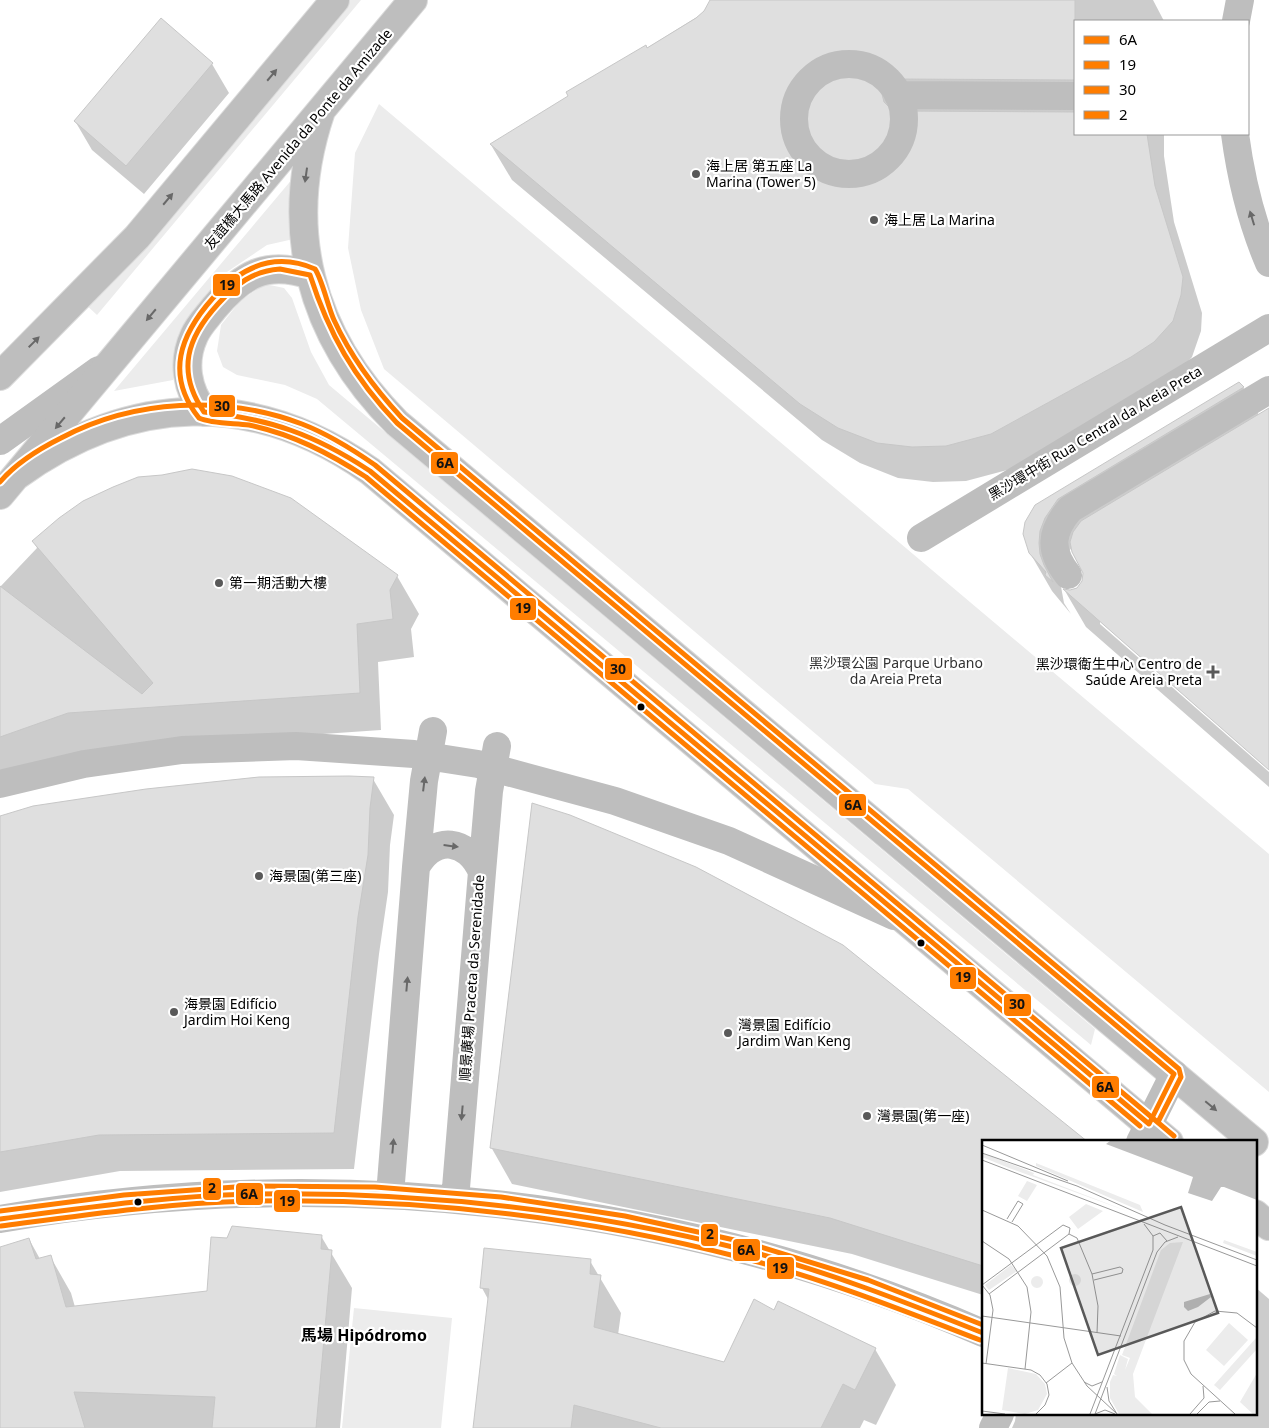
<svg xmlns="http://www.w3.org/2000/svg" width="1269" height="1428" font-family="'Noto Sans','Noto Sans SC',sans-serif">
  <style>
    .green { fill: #ececec }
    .shadow { fill: #0003 }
    .building { fill: #dfdfdf; stroke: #c7c7c7 }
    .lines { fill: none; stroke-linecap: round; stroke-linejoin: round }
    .major-casing { stroke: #dbdbdb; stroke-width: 30 }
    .minor { stroke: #bebebe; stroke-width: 28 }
    .major { stroke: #bebebe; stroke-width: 28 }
    .bus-1-casing { stroke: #fff; stroke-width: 9 }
    .bus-2-casing { stroke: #fff; stroke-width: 9 }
    .bus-3-casing { stroke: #fff; stroke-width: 9 }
    .bus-4-casing { stroke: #fff; stroke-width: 9 }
    .bus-1 { stroke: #ff7d00; stroke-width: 5 }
    .bus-2 { stroke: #ff7d00; stroke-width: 5 }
    .bus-3 { stroke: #ff7d00; stroke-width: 5 }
    .bus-4 { stroke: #ff7d00; stroke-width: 5 }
    .oneway { fill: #686868 }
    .poi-dot { fill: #595959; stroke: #fff; stroke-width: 2 }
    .bus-dot { fill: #000; stroke: #fff; stroke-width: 2 }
    .labels { text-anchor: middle; stroke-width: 4.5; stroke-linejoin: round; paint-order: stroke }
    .street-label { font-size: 14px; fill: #000; stroke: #fff }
    .poi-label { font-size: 14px; fill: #000; stroke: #fff; text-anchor: start }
    .park-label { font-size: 14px; fill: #333; stroke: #fff }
    .quarter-label { font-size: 16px; font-weight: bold; fill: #000; stroke: #fff }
    .inset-road { fill: none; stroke: #999; stroke-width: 1 }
    .view { fill: #595959; fill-opacity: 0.15; stroke: #595959; stroke-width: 2.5 }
    .inset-edge { fill: none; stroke: #000; stroke-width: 2.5 }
    .line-badge { stroke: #fff; stroke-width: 2 }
    .pale-badge-label { font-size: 14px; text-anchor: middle; font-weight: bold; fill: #111 }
  </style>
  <rect width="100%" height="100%" fill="#fff"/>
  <path class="green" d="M 337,0 L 361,0 L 97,315 L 83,302 Z
    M 379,104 L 1269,854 L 1269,1092 L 908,789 L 875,784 L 384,369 L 361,310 L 348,248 L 355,153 Z
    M 299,171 L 298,238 L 267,245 L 224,274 L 192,315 L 176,353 L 173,380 L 114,391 Z
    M 265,284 L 284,288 L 292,298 L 311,352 L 329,385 L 1095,1029 L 1091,1045 L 317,399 L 285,385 L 237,375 L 223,367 L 217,351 L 221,325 L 240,301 Z
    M 354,1308 L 452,1318 L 441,1428 L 342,1428 Z"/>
  <path class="shadow" d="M 711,0 L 1153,0 L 1164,21 L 1075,21 L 1075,134 L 1164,134 L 1164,156 L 1174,222 L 1202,313 L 1201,331 L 1192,357 L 1174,377 L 1011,469 L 966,481 L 933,482 L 898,478 L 860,463 L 822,440 L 512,180 L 491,145 L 705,12 Z
    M 212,64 L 229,93 L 144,194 L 92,150 L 75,121 Z
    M 1243,387 L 1259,415 L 1269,410 L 1269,768 L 1100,621 L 1100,624 L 1269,772 L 1269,787 L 1086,627 L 1065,591 L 1070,592 L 1077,589 L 1084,582 L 1085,573 L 1072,547 L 1066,556 L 1060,581 L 1064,603 L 1071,614 L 1052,591 L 1030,553 L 1036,506 Z
    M 33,541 L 397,576 L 419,614 L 411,629 L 414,657 L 378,662 L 381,730 L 90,750 L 0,782 L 0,587 L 37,548 Z
    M 373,779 L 394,815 L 390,845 L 388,892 L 379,954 L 354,1169 L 120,1171 L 0,1192 L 0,817 Z
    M 983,1142 L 983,1295 L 852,1254 L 512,1184 L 491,1147 Z
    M 321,1236 L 352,1288 L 340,1428 L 0,1428 L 0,1248 L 29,1239 L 40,1259 L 50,1256 L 71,1293 L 75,1307 L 208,1293 L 228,1239 Z
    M 485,1249 L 590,1261 L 621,1313 L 618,1335 L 724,1364 L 774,1311 L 875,1349 L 896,1385 L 876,1425 L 864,1420 L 860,1428 L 475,1428 L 489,1301 L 482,1288 Z
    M 1255,1287 L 1269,1299 L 1269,1428 L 1012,1428 L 1015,1421 L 1016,1414 L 1255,1414 Z"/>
  <path class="building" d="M 710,0 L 1075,0 L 1075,80 L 898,79 L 891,81 L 885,87 L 882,94 L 884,102 L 890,108 L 898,111 L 1075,112 L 1075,134 L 1147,134 L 1155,186 L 1183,277 L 1181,295 L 1173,321 L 1154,342 L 1131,357 L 991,434 L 946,446 L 912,447 L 877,443 L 838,428 L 800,404 L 490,144 L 568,96 L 566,92 L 646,45 L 647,48 L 696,18 L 704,11 Z
    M 161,18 L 213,63 L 126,166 L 74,121 Z
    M 1239,382 L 1244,387 L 1058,499 L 1045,518 L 1040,531 L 1039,543 L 1040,554 L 1044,565 L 1053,582 L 1045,575 L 1046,572 L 1029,553 L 1023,534 L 1025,522 L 1035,505 Z
    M 1269,408 L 1269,770 L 1063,589 L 1070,590 L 1077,588 L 1082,581 L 1083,573 L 1072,552 L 1070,542 L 1073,532 L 1081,521 Z
    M 192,469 L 232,476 L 291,498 L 398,575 L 390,590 L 393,619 L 357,624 L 360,693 L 68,713 L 0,737 L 0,586 L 142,694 L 153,683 L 32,541 L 59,518 L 83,501 L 113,487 L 138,477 L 162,475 Z
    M 349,776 L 374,777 L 370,808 L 368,855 L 358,917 L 334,1133 L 99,1135 L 0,1152 L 0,816 L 33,806 L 146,789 L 259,777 Z
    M 532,803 L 570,815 L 696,867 L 843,945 L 1088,1142 L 983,1142 L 983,1266 L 830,1218 L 490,1148 Z
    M 232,1226 L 322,1235 L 321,1249 L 332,1250 L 316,1428 L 212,1428 L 215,1397 L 74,1392 L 85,1428 L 0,1428 L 0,1247 L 29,1238 L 36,1259 L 51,1255 L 66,1307 L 207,1291 L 211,1237 L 227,1238 Z
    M 484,1248 L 591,1259 L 590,1274 L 601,1275 L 594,1327 L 724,1362 L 754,1299 L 774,1310 L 778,1301 L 876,1348 L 855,1390 L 843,1384 L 821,1428 L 661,1428 L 574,1405 L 571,1428 L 473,1428 L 489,1289 L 480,1288 Z"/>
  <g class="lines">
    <g class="major-casing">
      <path id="major" d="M 321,111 C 281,228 310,336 397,423 L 1254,1142
        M 0,376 L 137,237 L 335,0
        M 204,412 C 187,390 182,362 194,336 C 198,326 207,317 214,308 C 242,275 266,260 310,275
        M 16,476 C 131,393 254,389 370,471 L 1169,1142
        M 0,495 L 413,0
        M 1255,1214 L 1269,1226"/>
    </g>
    <path class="minor" d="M 1236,21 L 1240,0
      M794 119a55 55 0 1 1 110 0a55 55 0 1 1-110 0Z
      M 898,95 L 1075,96
      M 1235,134 C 1241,179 1251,221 1269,263
      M 0,441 L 99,370
      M 921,538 L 1269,328
      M 1068,575 C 1049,551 1050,532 1070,509 L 1269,390
      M 0,784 L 84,764 L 182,750 L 296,746 L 414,754 L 478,764 L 615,801 L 729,841 L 894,916
      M 416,867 L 424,781 L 433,731
      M 482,872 L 489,791 L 497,746
      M 1140,1142 L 1174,1074
      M 390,1195 L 416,867 C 435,834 468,839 482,872 L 455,1200
      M 0,1219 C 329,1162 676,1199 983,1333
      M 993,1428 L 1000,1414"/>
    <use href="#major" class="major"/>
    <g class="bus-1-casing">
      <path id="bus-1" d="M 280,269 L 310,275 C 329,334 354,378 397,423 L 1174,1074 L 1149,1124 L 370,471 C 314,434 270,419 204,412 C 176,371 187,338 218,304 C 236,284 253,271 280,269 Z
        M 0,1219 C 83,1208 167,1196 251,1194 C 417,1191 583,1209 745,1250 C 826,1271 905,1302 983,1333"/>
    </g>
    <g class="bus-2-casing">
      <path id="bus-2" d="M 1140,1126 L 366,477 C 329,453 292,434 249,425 C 234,423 212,424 199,418 C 165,375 180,335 213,298 C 240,268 274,251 315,269 C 322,279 328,307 334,320 C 351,357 374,388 402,418 L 1179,1069 L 1181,1077 L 1158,1122
        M 1,1226 C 84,1215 167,1203 251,1201 C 417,1198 582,1216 743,1258 C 824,1279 902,1310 980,1340"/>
    </g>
    <g class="bus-3-casing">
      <path id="bus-3" d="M 0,482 C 16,463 39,449 61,438 C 134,399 225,395 302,424 C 328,434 352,449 375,465 L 1174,1136"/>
    </g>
    <g class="bus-4-casing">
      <path id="bus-4" d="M 0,1211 L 124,1195 L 249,1186 L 375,1187 L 501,1197 L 625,1216 L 748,1243 L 868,1280 L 983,1325"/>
    </g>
    <use href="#bus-1" class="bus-1"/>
    <use href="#bus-2" class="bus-2"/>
    <use href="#bus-3" class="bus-3"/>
    <use href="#bus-4" class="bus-4"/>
  </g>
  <defs><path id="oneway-solid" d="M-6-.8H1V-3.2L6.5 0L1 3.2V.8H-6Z" transform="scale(1.25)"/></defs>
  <g class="oneway">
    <use href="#oneway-solid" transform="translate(272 75) rotate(-50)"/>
    <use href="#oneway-solid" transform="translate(306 175) rotate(98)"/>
    <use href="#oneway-solid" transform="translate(168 199) rotate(-50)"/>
    <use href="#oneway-solid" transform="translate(1252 218) rotate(-107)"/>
    <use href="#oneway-solid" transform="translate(151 315) rotate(130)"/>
    <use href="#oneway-solid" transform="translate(34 342) rotate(-45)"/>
    <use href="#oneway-solid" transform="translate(60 423) rotate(130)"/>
    <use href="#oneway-solid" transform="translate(424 784) rotate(-83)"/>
    <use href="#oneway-solid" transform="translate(451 846) rotate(7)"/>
    <use href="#oneway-solid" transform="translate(407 984) rotate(-85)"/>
    <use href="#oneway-solid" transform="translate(1211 1106) rotate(40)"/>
    <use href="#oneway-solid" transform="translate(462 1113) rotate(95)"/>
    <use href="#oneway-solid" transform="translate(393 1146) rotate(-85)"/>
  </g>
  <g class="poi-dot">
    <circle cx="696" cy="174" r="5"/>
    <circle cx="874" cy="220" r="5"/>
    <circle cx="219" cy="583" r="5"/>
    <path d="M1210.5 664.5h5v5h5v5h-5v5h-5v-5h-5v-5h5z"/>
    <circle cx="259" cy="876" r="5"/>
    <circle cx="174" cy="1012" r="5"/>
    <circle cx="728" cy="1033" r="5"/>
    <circle cx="867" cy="1116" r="5"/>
  </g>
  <g class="bus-dot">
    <circle cx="641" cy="707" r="4.5"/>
    <circle cx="921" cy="943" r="4.5"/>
    <circle cx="138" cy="1202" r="4.5"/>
  </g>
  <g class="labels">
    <g class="street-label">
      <text transform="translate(298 139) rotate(-50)" y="5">友誼橋大馬路 Avenida da Ponte da Amizade</text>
      <text transform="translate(1095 433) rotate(-31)" y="5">黑沙環中街 Rua Central da Areia Preta</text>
      <text transform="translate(472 978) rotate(-86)" y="5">順景廣場 Praceta da Serenidade</text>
    </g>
    <g class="poi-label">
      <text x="706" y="171">海上居 第五座 La<tspan x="706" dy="16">Marina (Tower 5)</tspan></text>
      <text x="884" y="225">海上居 La Marina</text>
      <text x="229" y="588">第一期活動大樓</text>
      <text x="1202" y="669" text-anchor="end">黑沙環衛生中心 Centro de<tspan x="1202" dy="16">Saúde Areia Preta</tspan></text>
      <text x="269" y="881">海景園(第三座)</text>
      <text x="184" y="1009">海景園 Edifício<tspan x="184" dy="16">Jardim Hoi Keng</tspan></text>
      <text x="738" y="1030">灣景園 Edifício<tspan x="738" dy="16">Jardim Wan Keng</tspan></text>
      <text x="877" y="1121">灣景園(第一座)</text>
    </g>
    <g class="park-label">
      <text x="896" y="668">黑沙環公園 Parque Urbano<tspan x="896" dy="16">da Areia Preta</tspan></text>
    </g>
    <g class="quarter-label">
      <text x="364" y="1341">馬場 Hipódromo</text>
    </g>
  </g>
  <g transform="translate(982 1140)">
    <rect width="275" height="275" fill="#fff"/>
    <path d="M 0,13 L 52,33 L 51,35 L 150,73 L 27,28 L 0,17 ZM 54,23 L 158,65 L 161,72 L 54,26 ZM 45,41 L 55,45 L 45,61 L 36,56 ZM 104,64 L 121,71 L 96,89 L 87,77 ZM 242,100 L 275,112 L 275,116 L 241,103 ZM 201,102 L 151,234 L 153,257 L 170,274 L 137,274 L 128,258 L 128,242 L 131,235 L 135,236 L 132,234 L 138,215 L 146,219 L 143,230 L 148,218 L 140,215 L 179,110 L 188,103 ZM 29,125 L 35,131 L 7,150 L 3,145 ZM87 140a6 6 0 1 1 12 0a6 6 0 1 1-12 0ZM49 142a6 6 0 1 1 12 0a6 6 0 1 1-12 0ZM 247,183 L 266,200 L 242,226 L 224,210 ZM 274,198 L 275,209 L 238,250 L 232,245 ZM 26,228 L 54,234 L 63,244 L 65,254 L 56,270 L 43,274 L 20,270 ZM 275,233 L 275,273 L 271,274 L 258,262 Z" fill="#ececec"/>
    <path d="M 128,1 L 275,1 L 275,60 L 242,47 L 239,47 L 230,61 L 206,53 L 211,37 L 124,4 ZM 228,154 L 229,157 L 216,167 L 206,171 L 202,167 L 202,162 Z" fill="#bfbfbf"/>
    <path class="inset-road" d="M 0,5 L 86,41M 0,13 L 95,46 L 183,85 L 275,120M 0,20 L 275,126M 0,70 L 36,86 L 65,116 L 78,147 L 82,198 L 90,223 L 105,246 L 134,273M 25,79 L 36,61 L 41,64 L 30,82M 87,94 L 95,98 L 110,134 L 116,166 L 115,193M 171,96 L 178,93 L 185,101M 0,101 L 27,119 L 45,147 L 49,172 L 43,229M 110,134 L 138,127 L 141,129 L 140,133 L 112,140M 0,145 L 81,85 L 88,88 L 87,94M 0,145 L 8,155 L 11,170 L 4,224M 7,154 L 87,94M 0,176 L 139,196M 0,223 L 49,230 L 58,235 L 65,244 L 67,255 L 63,265 L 54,274M 102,242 L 110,246 L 120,242M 64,243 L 90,223M 125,247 L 127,261 L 135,274M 0,271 L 23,274M 108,274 L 171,110 L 171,96 L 162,84M 113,274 L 175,112 L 183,102 L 196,97M 113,274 L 123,270 L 133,274M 208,274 L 222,258 L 221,246M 215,274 L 227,262 L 238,261M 253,274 L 209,234 L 202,220 L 202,201 L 213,182 L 233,171 L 255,173 L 275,188"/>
    <path class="view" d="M 199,67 L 236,173 L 116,215 L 79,108 Z"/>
    <rect width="275" height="275" class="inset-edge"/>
  </g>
  <g class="line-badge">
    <rect x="212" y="273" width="29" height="24" rx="5" fill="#ff7d00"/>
    <rect x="208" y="394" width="28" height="24" rx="5" fill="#ff7d00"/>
    <rect x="430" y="451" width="29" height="24" rx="5" fill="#ff7d00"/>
    <rect x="509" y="597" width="28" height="24" rx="5" fill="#ff7d00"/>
    <rect x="604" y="657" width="29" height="24" rx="5" fill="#ff7d00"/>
    <rect x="838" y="793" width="29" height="24" rx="5" fill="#ff7d00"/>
    <rect x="949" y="966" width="28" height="24" rx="5" fill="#ff7d00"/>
    <rect x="1003" y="993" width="29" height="24" rx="5" fill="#ff7d00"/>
    <rect x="1091" y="1075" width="29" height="24" rx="5" fill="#ff7d00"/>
    <rect x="202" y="1177" width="20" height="24" rx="5" fill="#ff7d00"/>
    <rect x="235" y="1182" width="29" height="24" rx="5" fill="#ff7d00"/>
    <rect x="273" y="1189" width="28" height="24" rx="5" fill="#ff7d00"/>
    <rect x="700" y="1223" width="19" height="24" rx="5" fill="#ff7d00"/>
    <rect x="732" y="1238" width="29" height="24" rx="5" fill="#ff7d00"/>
    <rect x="766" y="1256" width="29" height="24" rx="5" fill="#ff7d00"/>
  </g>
  <g class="pale-badge-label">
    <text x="227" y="290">19</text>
    <text x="222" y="411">30</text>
    <text x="445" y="468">6A</text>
    <text x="523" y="613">19</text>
    <text x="618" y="674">30</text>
    <text x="853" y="810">6A</text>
    <text x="963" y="982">19</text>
    <text x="1017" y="1009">30</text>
    <text x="1105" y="1092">6A</text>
    <text x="212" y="1193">2</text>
    <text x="249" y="1199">6A</text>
    <text x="287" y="1206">19</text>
    <text x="710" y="1239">2</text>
    <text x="746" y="1255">6A</text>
    <text x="780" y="1273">19</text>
  </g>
  <rect x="1074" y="20" width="175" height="115" fill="#ffffff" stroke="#999999"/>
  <rect x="1084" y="36" width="25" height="8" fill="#ff7d00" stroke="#999999"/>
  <text x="1119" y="45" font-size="15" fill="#000000">6A</text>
  <rect x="1084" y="61" width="25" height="8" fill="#ff7d00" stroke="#999999"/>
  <text x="1119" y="70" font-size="15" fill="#000000">19</text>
  <rect x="1084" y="86" width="25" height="8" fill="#ff7d00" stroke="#999999"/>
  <text x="1119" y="95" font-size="15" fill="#000000">30</text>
  <rect x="1084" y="111" width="25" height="8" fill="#ff7d00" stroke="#999999"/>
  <text x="1119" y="120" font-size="15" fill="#000000">2</text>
</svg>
